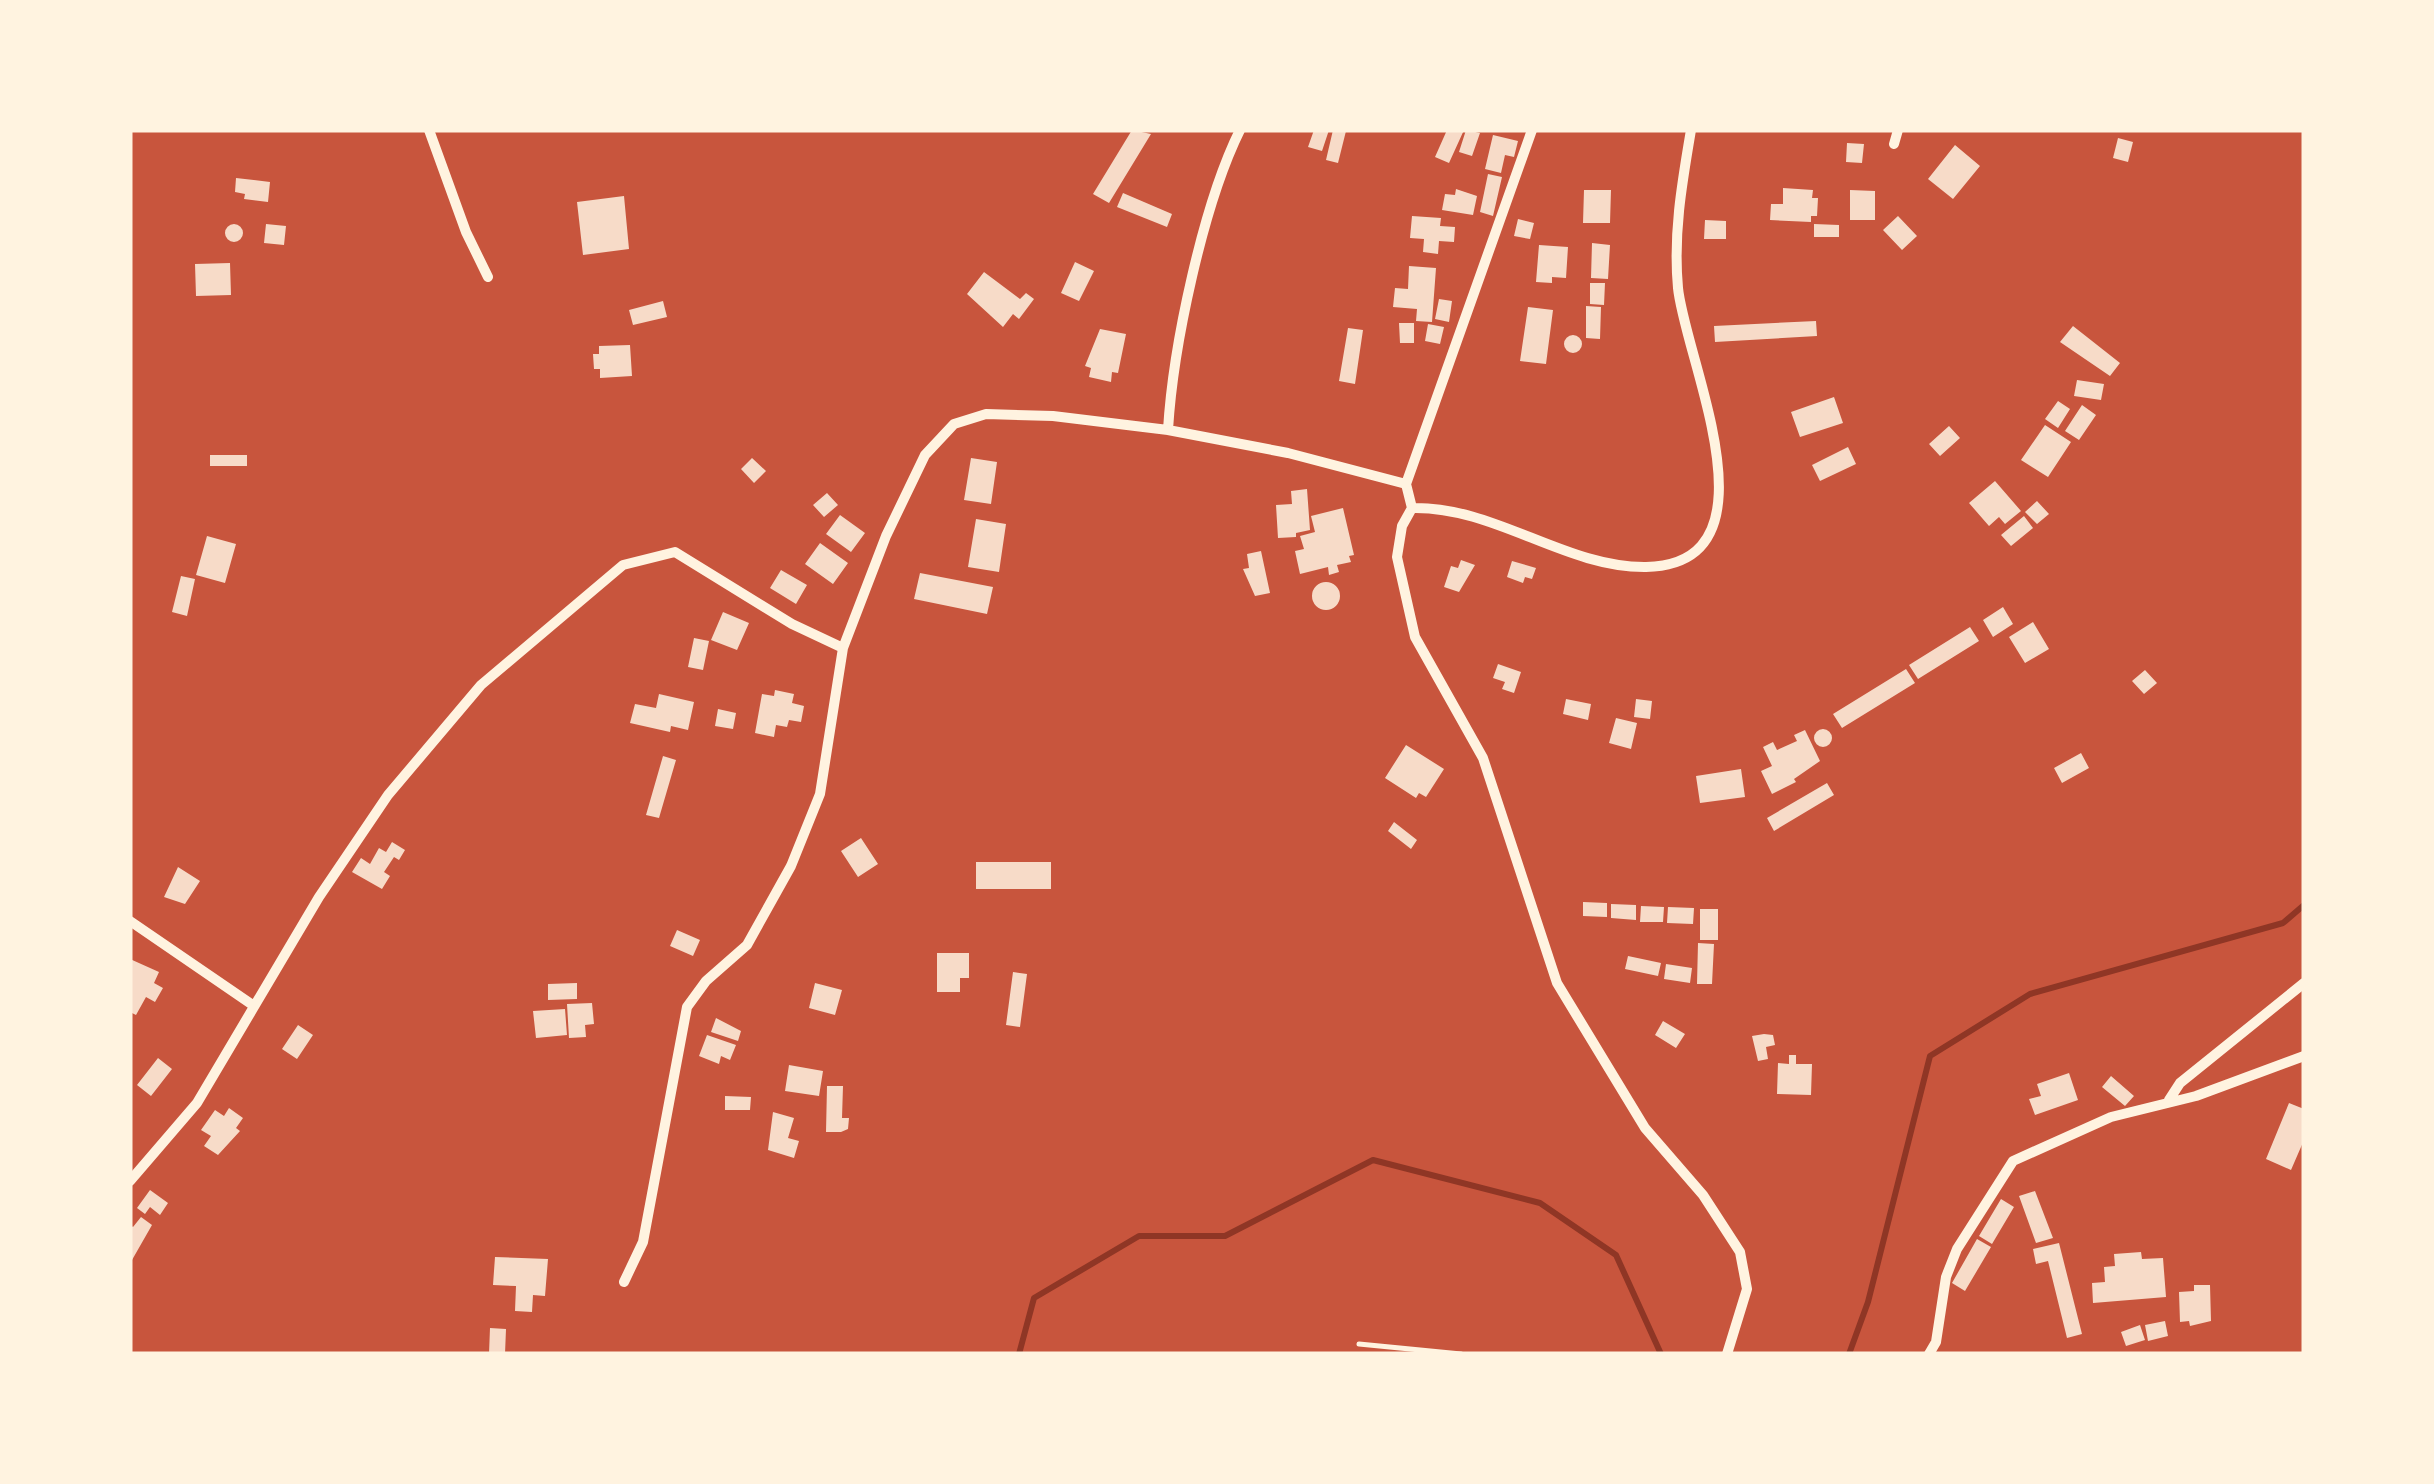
<svg xmlns="http://www.w3.org/2000/svg" width="2434" height="1484" font-family="Montserrat,sans-serif">
  <style>
    .lines { fill: none; stroke-linecap: round; stroke-linejoin: round }
    .stream { stroke: #8f3625; stroke-width: 6 }
    .building { fill: #f7dbc8 }
    .service { stroke: #fff3e0; stroke-width: 5 }
    .minor { stroke: #fff3e0; stroke-width: 10 }
  </style>
  <rect width="100%" height="100%" fill="#c8553d"/>
  <g class="lines">
    <path class="stream" d="M 1019,1354 L 1034,1298 L 1139,1236 L 1225,1236 L 1373,1160 L 1540,1203 L 1616,1255 L 1661,1354
      M 1849,1354 L 1868,1302 L 1930,1056 L 2030,994 L 2283,923 L 2304,905"/>
  </g>
  <path class="building" d="M 1132,130 L 1151,134 L 1109,203 L 1093,194 Z
    M 1314,130 L 1329,130 L 1322,151 L 1308,147 Z
    M 1333,130 L 1346,131 L 1338,163 L 1326,160 Z
    M 1447,130 L 1464,130 L 1449,163 L 1435,157 Z
    M 1466,130 L 1480,133 L 1472,156 L 1459,152 Z
    M 1493,135 L 1518,141 L 1514,157 L 1505,155 L 1501,173 L 1485,169 Z
    M 2118,138 L 2133,142 L 2128,162 L 2113,158 Z
    M 1847,143 L 1864,144 L 1862,163 L 1846,162 Z
    M 1955,145 L 1980,166 L 1953,199 L 1928,179 Z
    M 1488,174 L 1502,177 L 1493,216 L 1480,212 Z
    M 236,178 L 270,182 L 268,202 L 244,199 L 245,194 L 235,192 Z
    M 1783,188 L 1813,190 L 1812,198 L 1818,198 L 1817,216 L 1811,216 L 1811,222 L 1770,220 L 1771,204 L 1783,204 Z
    M 1456,189 L 1477,196 L 1473,215 L 1442,210 L 1445,194 L 1455,195 Z
    M 1584,190 L 1611,190 L 1610,223 L 1583,223 Z
    M 1850,190 L 1875,191 L 1875,220 L 1850,220 Z
    M 1123,193 L 1172,214 L 1167,227 L 1117,207 Z
    M 624,196 L 629,249 L 583,255 L 577,202 Z
    M 1412,216 L 1441,218 L 1440,226 L 1455,227 L 1454,242 L 1439,241 L 1438,254 L 1423,252 L 1424,239 L 1410,238 Z
    M 1898,216 L 1917,236 L 1902,250 L 1883,230 Z
    M 1518,219 L 1534,223 L 1530,239 L 1514,236 Z
    M 1705,220 L 1726,221 L 1726,239 L 1704,239 Z
    M225 233a9 9 0 1 1 18 0a9 9 0 1 1-18 0Z
    M 266,224 L 286,226 L 284,245 L 264,243 Z
    M 1814,224 L 1839,225 L 1839,237 L 1814,237 Z
    M 1592,243 L 1610,245 L 1608,279 L 1591,278 Z
    M 1539,245 L 1568,247 L 1566,278 L 1552,277 L 1552,283 L 1536,282 Z
    M 1075,262 L 1094,271 L 1079,301 L 1061,293 Z
    M 230,263 L 231,295 L 196,296 L 195,264 Z
    M 1409,266 L 1436,268 L 1432,322 L 1416,321 L 1417,309 L 1393,307 L 1395,288 L 1408,289 Z
    M 984,272 L 1020,299 L 1026,293 L 1034,299 L 1019,319 L 1013,314 L 1003,327 L 967,294 Z
    M 1590,283 L 1605,283 L 1604,305 L 1590,304 Z
    M 1439,299 L 1452,301 L 1449,322 L 1435,319 Z
    M 663,301 L 667,317 L 633,325 L 629,310 Z
    M 1586,306 L 1601,307 L 1600,339 L 1586,338 Z
    M 1528,307 L 1553,310 L 1546,364 L 1520,361 Z
    M 1816,321 L 1817,336 L 1715,342 L 1714,326 Z
    M 1399,323 L 1414,323 L 1414,343 L 1400,343 Z
    M 1428,324 L 1444,327 L 1440,344 L 1425,341 Z
    M 2073,326 L 2120,363 L 2110,376 L 2060,342 Z
    M 1348,328 L 1363,330 L 1355,384 L 1339,381 Z
    M 1100,329 L 1126,334 L 1118,373 L 1112,372 L 1111,382 L 1089,377 L 1091,368 L 1085,366 Z
    M1564 344a9 9 0 1 1 18 0a9 9 0 1 1-18 0Z
    M 630,345 L 632,376 L 600,378 L 600,369 L 594,369 L 593,354 L 599,354 L 599,346 Z
    M 2077,380 L 2104,384 L 2101,400 L 2074,396 Z
    M 1834,397 L 1843,423 L 1800,437 L 1791,412 Z
    M 2058,401 L 2070,409 L 2058,428 L 2045,419 Z
    M 2082,405 L 2096,415 L 2079,440 L 2065,431 Z
    M 2045,425 L 2071,442 L 2048,477 L 2021,460 Z
    M 1949,426 L 1960,438 L 1940,456 L 1929,444 Z
    M 1848,447 L 1856,464 L 1820,481 L 1812,465 Z
    M 210,455 L 247,455 L 247,466 L 210,466 Z
    M 752,458 L 766,471 L 754,483 L 741,469 Z
    M 971,458 L 997,462 L 991,504 L 964,500 Z
    M 1995,481 L 2021,511 L 2005,524 L 1999,517 L 1989,526 L 1969,503 Z
    M 1307,489 L 1310,530 L 1296,533 L 1296,537 L 1278,538 L 1276,505 L 1292,504 L 1291,491 Z
    M 827,493 L 838,505 L 824,517 L 813,505 Z
    M 2037,501 L 2049,514 L 2037,524 L 2025,512 Z
    M 1343,508 L 1354,555 L 1349,556 L 1351,562 L 1337,565 L 1339,572 L 1329,575 L 1328,567 L 1300,574 L 1295,551 L 1304,549 L 1300,536 L 1315,532 L 1311,516 Z
    M 840,515 L 865,533 L 851,552 L 826,534 Z
    M 2024,516 L 2033,528 L 2011,546 L 2001,535 Z
    M 976,519 L 1006,524 L 999,572 L 968,567 Z
    M 207,536 L 236,544 L 225,583 L 196,575 Z
    M 820,543 L 848,563 L 833,584 L 805,564 Z
    M 1261,551 L 1270,593 L 1255,596 L 1243,569 L 1249,568 L 1247,554 Z
    M 1461,560 L 1475,565 L 1459,592 L 1444,587 L 1451,566 L 1458,568 Z
    M 1512,561 L 1536,568 L 1532,579 L 1525,577 L 1523,583 L 1507,577 Z
    M 781,570 L 807,585 L 796,604 L 770,588 Z
    M 920,573 L 993,587 L 987,614 L 914,599 Z
    M 181,576 L 195,579 L 187,616 L 172,612 Z
    M1312 596a14 14 0 1 1 28 0a14 14 0 1 1-28 0Z
    M 2003,607 L 2013,624 L 1993,637 L 1983,620 Z
    M 723,612 L 749,623 L 737,650 L 711,640 Z
    M 2033,622 L 2049,649 L 2025,663 L 2009,637 Z
    M 1970,627 L 1979,641 L 1918,679 L 1909,665 Z
    M 694,638 L 709,641 L 703,670 L 688,667 Z
    M 1498,664 L 1521,672 L 1514,693 L 1502,689 L 1505,682 L 1493,678 Z
    M 1906,669 L 1915,683 L 1842,728 L 1833,714 Z
    M 2145,670 L 2157,683 L 2144,694 L 2132,681 Z
    M 775,690 L 794,694 L 792,703 L 804,706 L 801,722 L 789,720 L 787,727 L 776,725 L 774,737 L 755,733 L 762,694 L 774,696 Z
    M 659,694 L 694,702 L 688,730 L 671,726 L 670,732 L 630,723 L 635,704 L 656,708 Z
    M 1566,699 L 1591,704 L 1588,720 L 1563,714 Z
    M 1636,699 L 1652,701 L 1650,719 L 1634,717 Z
    M 718,709 L 736,713 L 733,729 L 715,726 Z
    M 1616,718 L 1637,723 L 1631,749 L 1609,743 Z
    M1814 738a9 9 0 1 1 18 0a9 9 0 1 1-18 0Z
    M 1805,730 L 1820,761 L 1794,779 L 1796,782 L 1772,794 L 1761,771 L 1772,766 L 1763,747 L 1773,742 L 1777,750 L 1797,741 L 1794,735 Z
    M 1406,745 L 1444,769 L 1426,797 L 1419,793 L 1416,798 L 1385,778 Z
    M 2081,753 L 2089,768 L 2062,783 L 2054,768 Z
    M 663,756 L 676,760 L 659,818 L 646,815 Z
    M 1741,769 L 1745,797 L 1700,803 L 1696,776 Z
    M 1827,783 L 1834,795 L 1774,831 L 1767,818 Z
    M 1394,822 L 1417,840 L 1411,849 L 1388,831 Z
    M 861,838 L 878,864 L 858,877 L 841,851 Z
    M 392,842 L 405,850 L 399,860 L 394,857 L 384,872 L 390,876 L 382,889 L 352,872 L 361,858 L 370,864 L 379,848 L 386,852 Z
    M 976,862 L 1051,862 L 1051,889 L 976,889 Z
    M 178,867 L 200,881 L 185,904 L 164,897 Z
    M 1583,902 L 1607,903 L 1607,917 L 1583,916 Z
    M 1611,904 L 1636,905 L 1636,920 L 1611,918 Z
    M 1641,906 L 1664,907 L 1663,922 L 1640,922 Z
    M 1668,907 L 1694,908 L 1693,924 L 1667,923 Z
    M 1700,909 L 1718,909 L 1718,940 L 1700,940 Z
    M 677,930 L 700,940 L 693,956 L 670,946 Z
    M 1698,943 L 1714,944 L 1712,984 L 1697,984 Z
    M 937,953 L 969,953 L 969,978 L 960,978 L 960,992 L 937,992 Z
    M 1628,956 L 1661,963 L 1658,976 L 1625,969 Z
    M 130,959 L 159,972 L 154,983 L 163,988 L 155,1002 L 146,997 L 136,1015 L 130,1012 Z
    M 1666,964 L 1692,968 L 1690,983 L 1664,979 Z
    M 1013,972 L 1027,974 L 1020,1027 L 1006,1025 Z
    M 577,983 L 577,999 L 548,1000 L 548,984 Z
    M 815,983 L 842,990 L 835,1015 L 809,1008 Z
    M 592,1003 L 594,1024 L 585,1025 L 586,1037 L 569,1038 L 567,1004 Z
    M 565,1009 L 567,1035 L 536,1038 L 533,1011 Z
    M 716,1018 L 741,1031 L 738,1041 L 711,1032 Z
    M 1663,1021 L 1685,1034 L 1676,1048 L 1655,1035 Z
    M 298,1025 L 313,1035 L 297,1059 L 282,1049 Z
    M 1764,1034 L 1773,1035 L 1775,1045 L 1766,1047 L 1768,1059 L 1758,1061 L 1752,1036 Z
    M 707,1035 L 736,1045 L 730,1060 L 721,1056 L 719,1064 L 699,1056 Z
    M 1789,1055 L 1796,1055 L 1796,1064 L 1812,1064 L 1811,1095 L 1777,1094 L 1778,1063 L 1789,1064 Z
    M 158,1058 L 172,1069 L 151,1096 L 137,1085 Z
    M 789,1065 L 823,1071 L 819,1096 L 785,1091 Z
    M 2069,1073 L 2078,1100 L 2035,1115 L 2029,1099 L 2041,1096 L 2037,1084 Z
    M 2111,1076 L 2134,1096 L 2125,1106 L 2102,1087 Z
    M 827,1086 L 843,1086 L 842,1118 L 849,1118 L 848,1129 L 841,1132 L 826,1132 Z
    M 725,1096 L 751,1097 L 750,1110 L 725,1110 Z
    M 2289,1103 L 2304,1109 L 2304,1140 L 2291,1170 L 2266,1159 Z
    M 229,1108 L 243,1118 L 236,1128 L 240,1131 L 218,1155 L 204,1146 L 211,1136 L 201,1130 L 215,1110 L 224,1116 Z
    M 773,1112 L 794,1118 L 788,1138 L 799,1141 L 794,1158 L 768,1150 Z
    M 150,1190 L 168,1203 L 160,1215 L 150,1207 L 145,1214 L 137,1208 Z
    M 2035,1191 L 2053,1238 L 2036,1243 L 2019,1196 Z
    M 2001,1199 L 2014,1207 L 1992,1244 L 1979,1236 Z
    M 141,1217 L 152,1225 L 132,1260 L 130,1225 L 133,1227 Z
    M 1977,1239 L 1991,1247 L 1965,1291 L 1952,1283 Z
    M 2059,1243 L 2082,1334 L 2067,1338 L 2048,1261 L 2036,1264 L 2033,1249 Z
    M 2141,1252 L 2142,1259 L 2163,1258 L 2166,1297 L 2093,1303 L 2092,1283 L 2105,1282 L 2104,1267 L 2115,1266 L 2114,1254 Z
    M 495,1257 L 548,1259 L 545,1296 L 533,1295 L 532,1312 L 515,1311 L 516,1286 L 493,1285 Z
    M 2194,1285 L 2210,1285 L 2211,1321 L 2190,1326 L 2189,1321 L 2180,1322 L 2179,1292 L 2194,1291 Z
    M 2165,1321 L 2168,1336 L 2148,1341 L 2145,1325 Z
    M 2140,1325 L 2145,1340 L 2126,1346 L 2121,1332 Z
    M 490,1328 L 506,1329 L 505,1354 L 489,1354 Z"/>
  <g class="lines">
    <path class="service" d="M 1359,1344 L 1461,1354"/>
    <path class="minor" d="M 429,130 L 466,232 L 488,277
      M 1894,144 L 1898,130
      M 1168,430 C 1173,346 1203,205 1240,130
      M 1412,508 L 1402,526 L 1397,557 L 1415,637 L 1483,758 L 1557,983 L 1645,1128 L 1703,1195 L 1740,1252 L 1747,1289 L 1727,1354
      M 1412,508 C 1495,506 1565,568 1646,567 C 1784,564 1685,360 1678,288 C 1673,234 1682,183 1691,130
      M 1412,508 L 1406,484 L 1532,130
      M 130,921 L 254,1006
      M 2169,1100 L 2180,1083 L 2304,983
      M 130,1181 L 197,1103 L 319,897 L 388,795 L 481,685 L 623,565 L 675,552 L 792,624 L 843,648
      M 624,1282 L 643,1242 L 687,1007 L 706,981 L 747,945 L 791,866 L 820,794 L 843,648 L 886,536 L 925,455 L 954,424 L 986,414 L 1053,416 L 1168,430 L 1288,453 L 1406,484
      M 1929,1354 L 1936,1342 L 1946,1277 L 1957,1249 L 2013,1161 L 2111,1117 L 2196,1096 L 2304,1056"/>
  </g>
  <rect width="2434" height="1484" fill="none" stroke="#fff3e0" stroke-width="265"/>
</svg>
